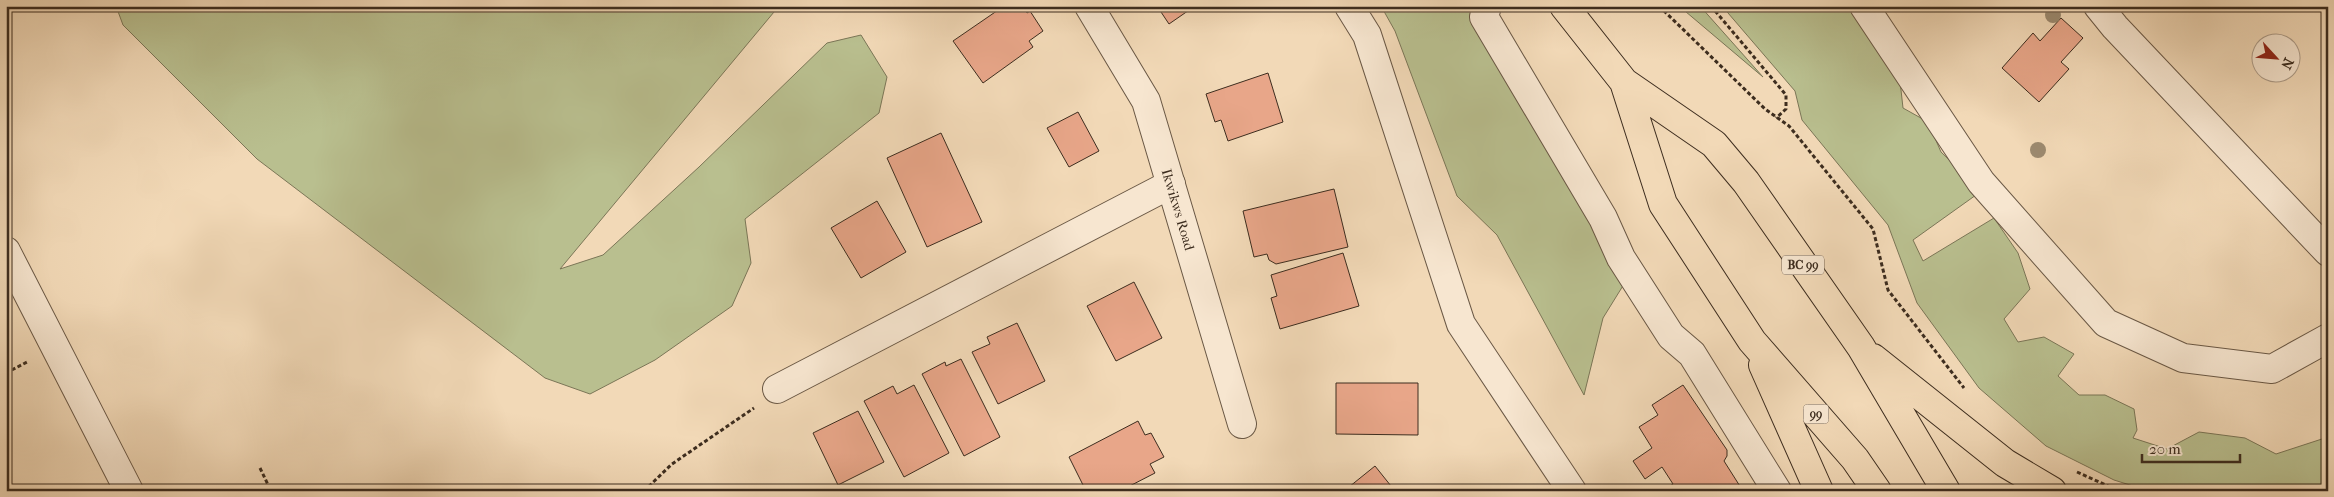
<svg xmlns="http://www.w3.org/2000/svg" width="2334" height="497" font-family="'IM FELL French Canon',serif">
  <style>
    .green { fill: #b9bf8f; stroke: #7b7657 }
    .building { fill: #e8a689; stroke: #3d2d1f }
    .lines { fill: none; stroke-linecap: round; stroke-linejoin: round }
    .minor-casing { stroke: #6a5845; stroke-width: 30 }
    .highway-casing { stroke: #3d2d1f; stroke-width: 30 }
    .path { stroke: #3d2d1f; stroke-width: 3; stroke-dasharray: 4 2.5; stroke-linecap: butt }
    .minor { stroke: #f7e6d0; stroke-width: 28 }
    .highway { stroke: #f2d9b7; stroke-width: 28 }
    .tree { fill: #9c8a70 }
    .labels { text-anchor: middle; stroke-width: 4; stroke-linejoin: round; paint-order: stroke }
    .shield { fill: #f7e6d0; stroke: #756454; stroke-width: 1 }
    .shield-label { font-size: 12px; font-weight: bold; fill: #3d2d1f }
    .street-label { font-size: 14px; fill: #3d2d1f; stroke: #f7e6d0 }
  </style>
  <rect width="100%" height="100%" fill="#f2d9b7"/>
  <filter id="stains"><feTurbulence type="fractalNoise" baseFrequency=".004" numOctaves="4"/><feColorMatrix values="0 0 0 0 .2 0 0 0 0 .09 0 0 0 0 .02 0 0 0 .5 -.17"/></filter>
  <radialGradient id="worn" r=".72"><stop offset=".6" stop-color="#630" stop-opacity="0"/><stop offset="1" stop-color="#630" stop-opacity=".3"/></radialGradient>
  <path class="green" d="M 116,6 L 779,6 L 560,269 L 603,255 L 699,167 L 827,43 L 861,35 L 887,77 L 879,113 L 745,219 L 751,263 L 732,306 L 655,360 L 590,394 L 545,378 L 257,159 L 123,25 Z
    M 1381,6 L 1467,6 L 1629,276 L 1603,318 L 1584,395 L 1497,235 L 1457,196 L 1395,31 Z
    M 1679,6 L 1700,6 L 1763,77 Z
    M 1722,6 L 1882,6 L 1885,12 L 1877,48 L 1900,81 L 1903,108 L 1928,122 L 1941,152 L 1968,178 L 1976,195 L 1913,240 L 1923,261 L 1994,218 L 2018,253 L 2030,289 L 2004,319 L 2018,342 L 2044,337 L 2074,354 L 2058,376 L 2079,395 L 2105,395 L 2134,409 L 2137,430 L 2133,438 L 2167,449 L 2199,432 L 2245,438 L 2276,454 L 2328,437 L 2328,491 L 2149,491 L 2114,480 L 2046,446 L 1979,388 L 1917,303 L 1888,225 L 1802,120 L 1795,91 Z"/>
  <path class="building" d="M 1004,6 L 1023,6 L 1027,13 L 1030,11 L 1043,31 L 1029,41 L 1033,47 L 983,83 L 953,41 Z
    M 1157,6 L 1195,6 L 1169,24 Z
    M 2061,18 L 2083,38 L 2061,62 L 2069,69 L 2039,102 L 2002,68 L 2033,33 L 2040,41 Z
    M 1268,73 L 1283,122 L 1228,141 L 1221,120 L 1215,122 L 1206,94 Z
    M 1078,112 L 1099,151 L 1069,167 L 1047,128 Z
    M 941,133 L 982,222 L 927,247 L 887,158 Z
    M 1334,189 L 1348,247 L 1276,264 L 1269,260 L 1267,254 L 1254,257 L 1243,211 Z
    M 877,201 L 906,252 L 861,278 L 831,228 Z
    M 1343,253 L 1359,306 L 1280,329 L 1271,298 L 1277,296 L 1271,275 Z
    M 1134,282 L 1162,338 L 1116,361 L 1087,306 Z
    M 1017,323 L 1045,381 L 998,404 L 972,352 L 990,344 L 987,337 Z
    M 961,359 L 1000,437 L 964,456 L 922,374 L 945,362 L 946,366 Z
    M 1336,383 L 1418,383 L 1418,435 L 1336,434 Z
    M 914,385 L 949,453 L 904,477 L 864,401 L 893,386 L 897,394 Z
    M 1683,385 L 1727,450 L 1727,456 L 1724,461 L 1743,491 L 1673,491 L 1670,486 L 1673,484 L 1662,467 L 1645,479 L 1633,461 L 1652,448 L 1639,427 L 1658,415 L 1652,405 Z
    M 858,411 L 884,462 L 838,485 L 813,433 Z
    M 1138,421 L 1145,435 L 1151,433 L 1164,457 L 1150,464 L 1155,473 L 1120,491 L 1086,491 L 1069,457 Z
    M 1375,466 L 1395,491 L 1344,491 Z"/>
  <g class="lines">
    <g class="minor-casing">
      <g id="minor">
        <path id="s1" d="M 1089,6 L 1146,101 L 1242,424"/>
        <path d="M 1349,6 L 1367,35 L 1461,324 L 1572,491"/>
        <path d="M 1487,6 L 1484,17 L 1603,218 L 1621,258 L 1671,336 L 1692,354 L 1777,491"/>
        <path d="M 1864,6 L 1981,182 L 2106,323 L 2183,358 L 2272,369 L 2328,338"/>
        <path d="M 2098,6 L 2115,27 L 2328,252"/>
        <path d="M 6,251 L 129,491"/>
        <path d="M 777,389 L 1171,184"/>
      </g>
    </g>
    <g class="highway-casing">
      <path id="highway" d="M 1564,6 L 1624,82 L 1714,144 L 1746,182 L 1861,347 L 1946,491
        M 1624,82 L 1663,204 L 1752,341 L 1855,459 L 1877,491
        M 1873,358 L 2005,463 L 2052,491
        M 1763,365 L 1819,491"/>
    </g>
    <path class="path" d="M 1659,6 L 1765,109 L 1789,126 L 1873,229 L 1888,290 L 1964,388
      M 1711,6 L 1786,95 L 1786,109 L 1776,118
      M 6,373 L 29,361
      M 260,468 L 271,491
      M 2077,472 L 2119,491
      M 644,491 L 672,464 L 754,408"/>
    <use href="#minor" class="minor"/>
    <use href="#highway" class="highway"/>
  </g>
  <g class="tree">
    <circle cx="2053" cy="15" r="8"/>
    <circle cx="2038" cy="150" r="8"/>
  </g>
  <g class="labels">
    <g class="shield">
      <rect x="1782" y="255.5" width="42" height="19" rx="4"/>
      <rect x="1803.5" y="404.5" width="25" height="19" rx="4"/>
    </g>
    <g class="shield-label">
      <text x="1803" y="269">BC 99</text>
      <text x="1816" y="418">99</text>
    </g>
    <g class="street-label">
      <text dy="5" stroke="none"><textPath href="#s1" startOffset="224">Ikwikws Road</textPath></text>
    </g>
  </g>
  <rect width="2334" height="497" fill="none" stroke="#f2d9b7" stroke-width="25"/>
  <rect x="8" y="8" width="2319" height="482" fill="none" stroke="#3d2d1f" stroke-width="2.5"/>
  <rect x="12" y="12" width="2309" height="472" fill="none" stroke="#3d2d1f"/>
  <g transform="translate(2276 58) rotate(116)"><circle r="24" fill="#f7e6d0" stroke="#ad9c89"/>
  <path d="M0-4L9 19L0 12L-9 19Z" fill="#8f2418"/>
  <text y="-8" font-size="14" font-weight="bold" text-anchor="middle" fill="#3d2d1f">N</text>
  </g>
  <path d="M2142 454v8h98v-8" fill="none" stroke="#3d2d1f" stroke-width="2.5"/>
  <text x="2149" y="454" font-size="15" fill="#3d2d1f" stroke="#f7e6d0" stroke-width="4" paint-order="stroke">20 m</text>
  <rect width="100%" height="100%" filter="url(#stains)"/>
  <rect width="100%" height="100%" fill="url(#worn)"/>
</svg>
